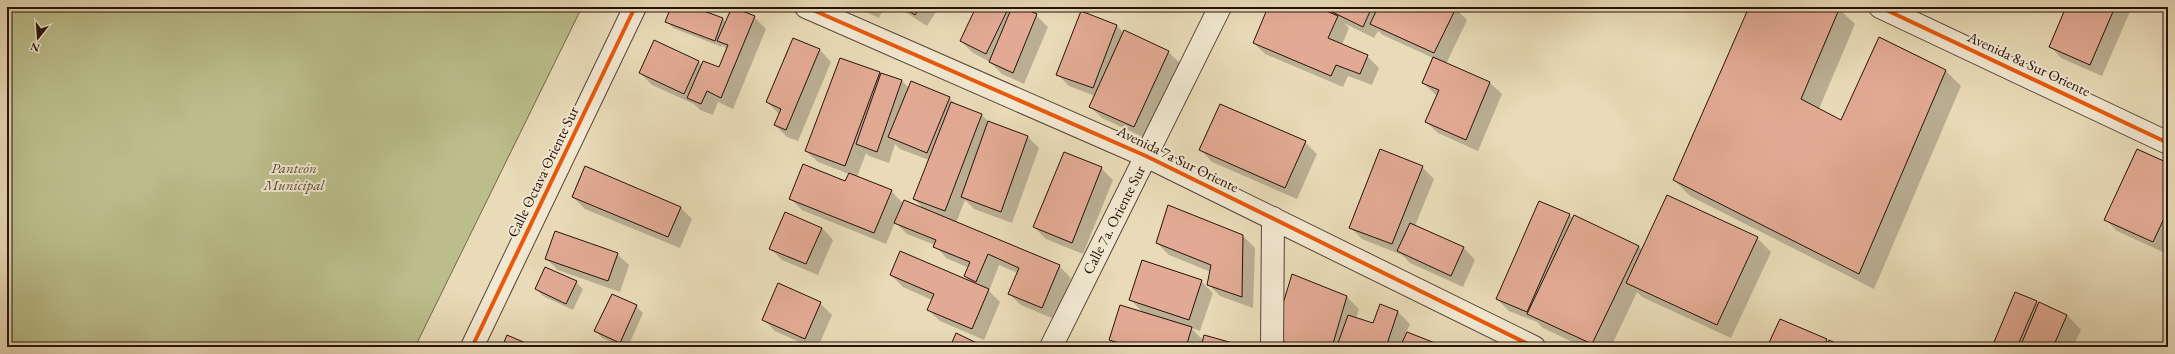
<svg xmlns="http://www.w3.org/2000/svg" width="2175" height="354" font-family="'EB Garamond',serif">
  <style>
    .green { fill: #bbbe8b; stroke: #71684a }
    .shadow { fill: #0003; fill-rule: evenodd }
    .building { fill: #e2aa94; stroke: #271209 }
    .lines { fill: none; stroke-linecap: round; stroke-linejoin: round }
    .minor-casing { stroke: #584435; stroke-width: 24 }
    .tertiary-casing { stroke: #584435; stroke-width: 24 }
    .minor { stroke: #f1e8d1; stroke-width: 22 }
    .tertiary { stroke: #f1e8d1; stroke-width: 22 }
    .cycleway-casing { stroke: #f1e8d1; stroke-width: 6 }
    .cycleway { stroke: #e8590c; stroke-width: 4 }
    .labels { text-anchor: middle; stroke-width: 4; stroke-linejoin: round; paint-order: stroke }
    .street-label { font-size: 15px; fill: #271209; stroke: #f1e8d1 }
    .park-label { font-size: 15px; font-style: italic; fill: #5b4e36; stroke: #f1e8d1 }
  </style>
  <rect width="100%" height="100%" fill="#e9dbb8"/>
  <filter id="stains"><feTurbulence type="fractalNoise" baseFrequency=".005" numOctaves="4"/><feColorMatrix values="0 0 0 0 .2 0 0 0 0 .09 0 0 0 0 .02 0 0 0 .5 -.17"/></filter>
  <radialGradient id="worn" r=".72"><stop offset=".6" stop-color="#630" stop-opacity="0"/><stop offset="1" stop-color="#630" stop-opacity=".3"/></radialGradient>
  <path class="green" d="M 7,7 L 582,7 L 415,347 L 7,347 Z"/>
  <path class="shadow" d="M 672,7 L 690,7 L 723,19 L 726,23 L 754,17 L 766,29 L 733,109 L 718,102 L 713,115 L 700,110 L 694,104 L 652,85 L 640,73 L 699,62 L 702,65 L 719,69 L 727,49 L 722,45 L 722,47 L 673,28 L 667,21 Z
    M 855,7 L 884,7 L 879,18 Z
    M 897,7 L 939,7 L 927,26 Z
    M 977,7 L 1026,7 L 1024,10 L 1036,15 L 1048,27 L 1024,84 L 1002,74 L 990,62 L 973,53 L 961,41 Z
    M 1269,7 L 1374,7 L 1377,10 L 1379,7 L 1455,8 L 1467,20 L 1446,64 L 1490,83 L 1502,94 L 1478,151 L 1438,133 L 1426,122 L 1437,96 L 1423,83 L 1433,58 L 1383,35 L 1378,31 L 1374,38 L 1344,23 L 1349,28 L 1342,45 L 1367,56 L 1379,68 L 1372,85 L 1348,76 L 1343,87 L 1265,54 L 1254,43 Z
    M 1750,7 L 1837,7 L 1855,24 L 1819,109 L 1842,122 L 1879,38 L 1946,71 L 1961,86 L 1874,289 L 1690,196 L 1674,180 Z
    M 2067,7 L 2132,7 L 2102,76 L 2061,58 L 2050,46 Z
    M 1081,12 L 1117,26 L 1124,33 L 1168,52 L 1180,63 L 1145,138 L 1102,118 L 1090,107 L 1095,96 L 1069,86 L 1057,74 Z
    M 820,50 L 831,62 L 798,141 L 787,137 L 775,125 L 779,114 L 767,102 Z
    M 841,59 L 901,80 L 909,88 L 949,98 L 958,106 L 982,115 L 989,122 L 1027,136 L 1039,148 L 1012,223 L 974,209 L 965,200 L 956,223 L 1059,266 L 1071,278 L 1054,319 L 1021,305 L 1009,294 L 1018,273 L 999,265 L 989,291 L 1000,302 L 984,340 L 940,321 L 928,310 L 932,300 L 903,287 L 891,275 L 972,283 L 965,276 L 969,268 L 946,258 L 935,245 L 907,234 L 895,222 L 886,244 L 802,210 L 791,199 L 846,182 L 849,174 L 818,162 L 806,151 ZM 895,144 L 900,149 L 929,160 L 914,199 L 926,211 L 904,204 L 891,191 L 857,177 L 866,153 L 869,156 L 889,163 Z
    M 1305,142 L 1317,154 L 1297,199 L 1212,162 L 1201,150 Z
    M 2168,164 L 2168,246 L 2165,253 L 2117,231 L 2106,220 Z
    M 1422,167 L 1434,179 L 1415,226 L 1464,248 L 1475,260 L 1463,287 L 1410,263 L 1402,255 L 1362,239 L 1350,227 Z
    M 1101,168 L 1113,180 L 1083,254 L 1046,239 L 1034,227 Z
    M 573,197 L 681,208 L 692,219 L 680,248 L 585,209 Z
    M 1540,202 L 1570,215 L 1573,219 L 1638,246 L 1642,250 L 1757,238 L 1771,252 L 1731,338 L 1642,297 L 1637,292 L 1611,347 L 1583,347 L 1543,328 L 1537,322 L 1509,311 L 1497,299 Z
    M 822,228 L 833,240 L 818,275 L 782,260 L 770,248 Z
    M 1243,236 L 1255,248 L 1253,308 L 1220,296 L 1208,284 L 1211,272 L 1169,255 L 1157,243 Z
    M 617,254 L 629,265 L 620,292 L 558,270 L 546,258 Z
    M 1292,276 L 1347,297 L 1359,309 L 1356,318 L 1373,325 L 1380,306 L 1398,312 L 1410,324 L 1406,333 L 1434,344 L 1438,347 L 1286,347 Z
    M 1201,281 L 1213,293 L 1200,331 L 1191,328 L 1204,341 L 1243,347 L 1118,347 L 1110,340 L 1144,314 L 1130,299 Z
    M 576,282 L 583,289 L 573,310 L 543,296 L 536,289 Z
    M 612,295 L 636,306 L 643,313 L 628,347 L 622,347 L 602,338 L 596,331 Z
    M 2036,302 L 2039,305 L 2067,315 L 2081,330 L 2073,347 L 1993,347 Z
    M 820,303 L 832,315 L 818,347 L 810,347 L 775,331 L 763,319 Z
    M 1826,340 L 1842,347 L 1768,347 Z"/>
  <path class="building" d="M 671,7 L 693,7 L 723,18 L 715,41 L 665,22 Z
    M 732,7 L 755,16 L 721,98 L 707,91 L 701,104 L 687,98 L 703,61 L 719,67 L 728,45 L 717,41 Z
    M 903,7 L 920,7 L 915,15 Z
    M 976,7 L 1009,7 L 986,54 L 960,41 Z
    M 1012,7 L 1020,7 L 1037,14 L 1013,73 L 989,62 Z
    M 1268,7 L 1317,7 L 1338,16 L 1328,38 L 1368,55 L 1360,74 L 1336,65 L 1331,76 L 1253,43 Z
    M 1322,7 L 1372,7 L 1363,27 Z
    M 1378,7 L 1454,7 L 1456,8 L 1434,53 L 1370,24 Z
    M 1749,7 L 1840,7 L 1801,99 L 1841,120 L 1879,37 L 1946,70 L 1859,274 L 1673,180 Z
    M 2066,7 L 2115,7 L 2090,65 L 2049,47 Z
    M 1081,11 L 1117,25 L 1093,88 L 1056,75 Z
    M 1124,30 L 1169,51 L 1134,127 L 1089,107 Z
    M 793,38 L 820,49 L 786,130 L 774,125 L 781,109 L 766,102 Z
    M 654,40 L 699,61 L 684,94 L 639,73 Z
    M 1433,57 L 1490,82 L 1466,140 L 1425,122 L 1439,90 L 1422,83 Z
    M 840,58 L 880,72 L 845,166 L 805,151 Z
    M 881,73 L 902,80 L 877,152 L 856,144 Z
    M 911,81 L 950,97 L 927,153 L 888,137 Z
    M 951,102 L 982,114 L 945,211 L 913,199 Z
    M 1220,104 L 1306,141 L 1285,188 L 1199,150 Z
    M 988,121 L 1028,136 L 1001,212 L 961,197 Z
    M 1380,149 L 1423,166 L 1392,244 L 1349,228 Z
    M 2137,149 L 2168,163 L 2168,210 L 2153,242 L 2104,220 Z
    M 1064,152 L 1102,167 L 1072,243 L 1033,227 Z
    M 803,164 L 845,181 L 849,173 L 892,190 L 874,233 L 789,199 Z
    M 585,166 L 681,207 L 668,237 L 572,197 Z
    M 1667,195 L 1758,237 L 1717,325 L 1626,283 Z
    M 904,200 L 1060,265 L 1042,308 L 1008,294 L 1019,268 L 988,254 L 976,282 L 964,276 L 970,262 L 933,247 L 936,240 L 894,223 Z
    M 1539,201 L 1570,214 L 1527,312 L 1496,299 Z
    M 1168,205 L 1243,235 L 1242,297 L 1207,285 L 1211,265 L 1156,243 Z
    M 785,212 L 822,228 L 806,264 L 769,249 Z
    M 1574,215 L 1639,246 L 1592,344 L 1527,314 Z
    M 1410,223 L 1464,247 L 1451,276 L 1397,251 Z
    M 555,231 L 618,253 L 608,281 L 545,259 Z
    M 900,251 L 989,289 L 972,329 L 927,310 L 934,294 L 890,275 Z
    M 1142,260 L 1202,280 L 1189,320 L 1129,300 Z
    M 545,267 L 577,281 L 566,304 L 535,289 Z
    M 1292,274 L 1347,296 L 1332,347 L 1285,347 L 1279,317 Z
    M 778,283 L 821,302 L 805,339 L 762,320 Z
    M 2015,292 L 2037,301 L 2017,347 L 1992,347 Z
    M 612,294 L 637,305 L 620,343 L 594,331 Z
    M 2039,302 L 2067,315 L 2053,347 L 2020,347 Z
    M 1380,304 L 1398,311 L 1386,347 L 1350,347 L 1338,343 L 1348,315 L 1373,323 Z
    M 1120,305 L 1192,327 L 1186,347 L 1132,347 L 1109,340 Z
    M 1780,319 L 1827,339 L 1823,347 L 1767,347 Z
    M 2168,323 L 2168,335 L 2163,331 Z
    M 1407,332 L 1435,343 L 1433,347 L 1400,347 Z
    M 956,333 L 985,347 L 950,347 Z
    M 507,335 L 535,347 L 502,347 Z
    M 1204,335 L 1247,347 L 1201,347 Z
    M 1829,340 L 1844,347 L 1826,347 Z"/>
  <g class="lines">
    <g class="minor-casing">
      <path id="minor" d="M 806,7 L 1146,156 L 1534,347
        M 1880,7 L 2168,143
        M 1051,347 L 1220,7
        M 1272,347 L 1273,218"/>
    </g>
    <g class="tertiary-casing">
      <path id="tertiary" d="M 472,347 L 635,7"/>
    </g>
    <use href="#minor" class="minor"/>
    <use href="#tertiary" class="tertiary"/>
    <g class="cycleway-casing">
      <path id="cycleway" d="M 806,7 L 1146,156 L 1534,347
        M 1880,7 L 2168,143
        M 472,347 L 635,7"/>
    </g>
    <use href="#cycleway" class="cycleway"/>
  </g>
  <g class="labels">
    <g class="street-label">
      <text transform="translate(2029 64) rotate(25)" y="5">Avenida 8a Sur Oriente</text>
      <text transform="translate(1178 159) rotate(26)" y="5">Avenida 7a Sur Oriente</text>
      <text transform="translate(543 172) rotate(-64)" y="5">Calle Octava Oriente Sur</text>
      <text transform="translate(1114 220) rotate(-63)" y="5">Calle 7a. Oriente Sur</text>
    </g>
    <g class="park-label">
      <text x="294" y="173">Panteón<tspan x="294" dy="17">Municipal</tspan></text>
    </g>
  </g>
  <rect width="2175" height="354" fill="none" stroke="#e9dbb8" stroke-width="24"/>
  <rect x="8" y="8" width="2159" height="338" fill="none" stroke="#271209" stroke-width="2"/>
  <rect x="12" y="12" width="2151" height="330" fill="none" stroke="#271209"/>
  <g transform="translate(38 38) rotate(197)" stroke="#f1e8d1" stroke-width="3" paint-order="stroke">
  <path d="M0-3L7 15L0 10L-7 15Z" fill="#271209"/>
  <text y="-6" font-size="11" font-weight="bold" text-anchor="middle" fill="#271209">N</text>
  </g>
  <rect width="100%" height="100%" filter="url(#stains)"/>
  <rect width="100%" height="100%" fill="url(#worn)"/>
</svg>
